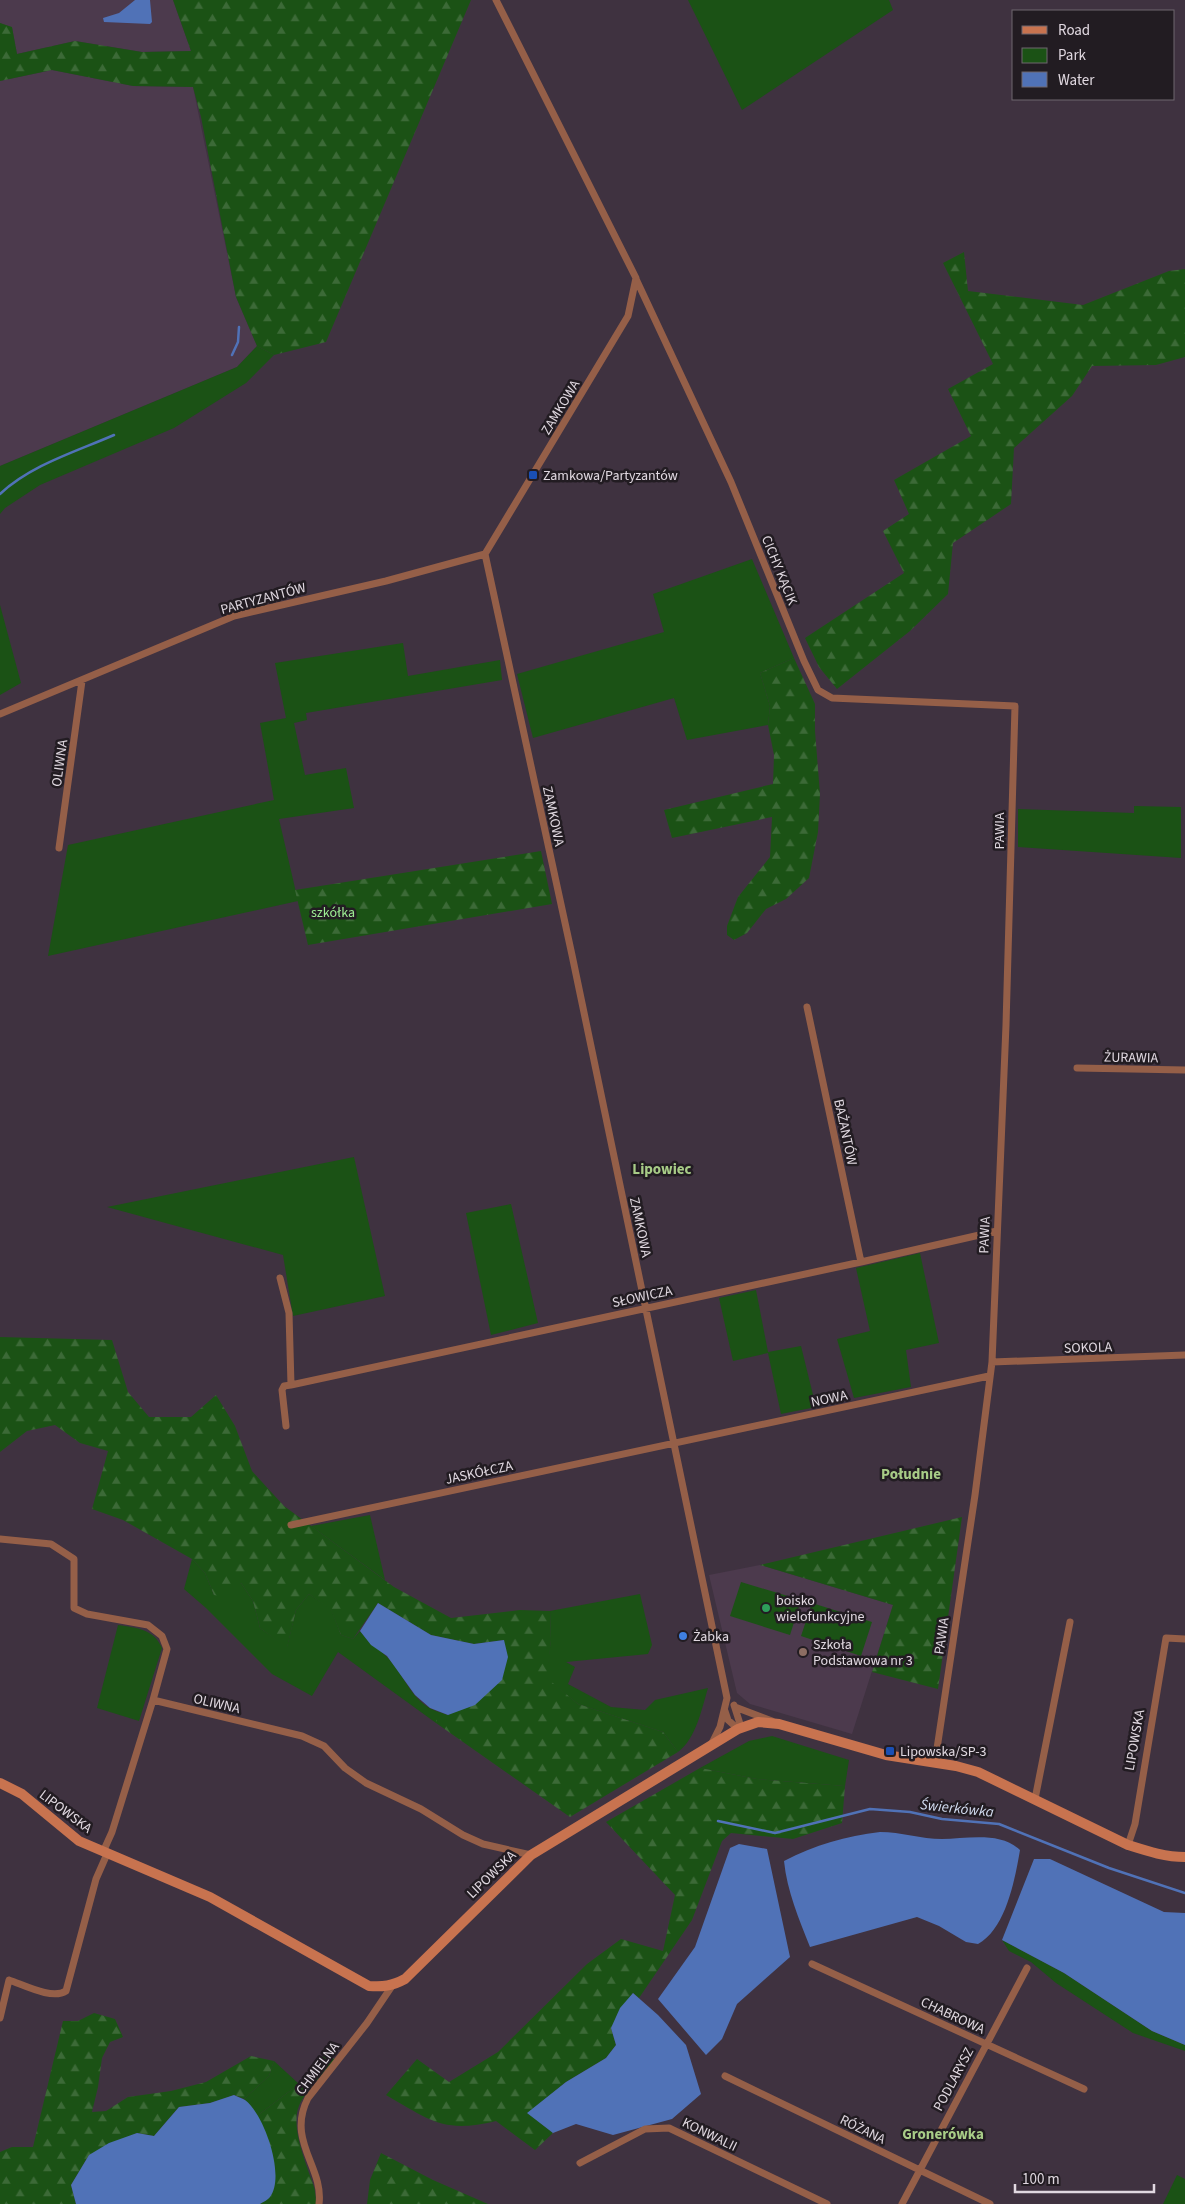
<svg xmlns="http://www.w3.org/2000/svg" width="1185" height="2204" font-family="'Source Sans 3',sans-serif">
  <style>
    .built { fill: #4c3a4d }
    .green { fill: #1b5215 }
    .forest { fill: url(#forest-firs) }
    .water { fill: #5072b7 }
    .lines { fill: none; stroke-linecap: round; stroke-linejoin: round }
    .stream { stroke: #5072b7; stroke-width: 2.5 }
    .street { stroke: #955f48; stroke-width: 7 }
    .secondary { stroke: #c8734f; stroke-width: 10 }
    .transit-dot { fill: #1a4fb4; stroke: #221c22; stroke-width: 2 }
    .leisure-dot { fill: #2e9e5b; stroke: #221c22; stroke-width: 2 }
    .shop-dot { fill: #3f7fe0; stroke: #221c22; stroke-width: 2 }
    .education-dot { fill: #8d6e63; stroke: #221c22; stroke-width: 2 }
    .labels { text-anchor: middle; stroke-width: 5; stroke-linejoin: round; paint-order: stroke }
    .street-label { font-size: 14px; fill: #e0d8e0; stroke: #221c22 }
    .poi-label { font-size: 14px; fill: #e0d8e0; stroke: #221c22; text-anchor: start }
    .park-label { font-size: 14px; fill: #9ded93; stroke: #221c22 }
    .neighbourhood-label { font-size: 15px; font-weight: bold; fill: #a8cc87; stroke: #221c22 }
    .water-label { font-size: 15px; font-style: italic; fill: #d4def2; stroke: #221c22 }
  </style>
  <defs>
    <pattern id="forest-firs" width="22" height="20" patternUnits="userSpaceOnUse" patternTransform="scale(1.25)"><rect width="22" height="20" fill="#1b5215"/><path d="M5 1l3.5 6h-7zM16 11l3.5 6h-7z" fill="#3c6a37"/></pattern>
  </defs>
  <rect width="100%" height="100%" fill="#3f3240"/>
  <path class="built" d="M 0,0 L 173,0 L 191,51 L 142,52 L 75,41 L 17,54 L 12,28 L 0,23 Z
    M 52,70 L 133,86 L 193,87 L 236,297 L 257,346 L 237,367 L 0,466 L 0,81 Z
    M 760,1565 L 893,1605 L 852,1734 L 750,1704 L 737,1693 L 709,1575 Z"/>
  <path class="green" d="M 688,0 L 889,0 L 893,10 L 742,110 Z
    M 257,346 L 274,355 L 246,383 L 174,428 L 40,485 L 5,508 L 0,514 L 0,466 L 237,367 Z
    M 752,559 L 794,658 L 760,673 L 770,706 L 768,725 L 687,740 L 674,698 L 533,738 L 517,674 L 664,632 L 653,594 Z
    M 0,605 L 21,683 L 0,695 Z
    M 403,643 L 408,676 L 500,660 L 502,680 L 306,713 L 307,720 L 294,723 L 305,775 L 346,768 L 354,808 L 279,819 L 298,901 L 48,956 L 68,845 L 274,800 L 260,723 L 286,718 L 275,663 Z
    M 1134,806 L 1181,807 L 1181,858 L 1018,847 L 1018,809 L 1134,813 Z
    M 354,1157 L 385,1296 L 293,1316 L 283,1255 L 107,1207 Z
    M 511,1204 L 538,1323 L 491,1335 L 466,1213 Z
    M 920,1253 L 939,1343 L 906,1350 L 911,1387 L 854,1398 L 837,1339 L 870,1331 L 856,1268 Z
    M 756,1290 L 768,1352 L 801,1346 L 816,1407 L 781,1414 L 768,1353 L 733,1361 L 719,1298 Z
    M 370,1515 L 385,1580 L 311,1526 Z
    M 192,1559 L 205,1573 L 214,1595 L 241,1583 L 253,1601 L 260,1628 L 287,1647 L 296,1610 L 309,1594 L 331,1609 L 341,1635 L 353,1639 L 360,1631 C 368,1641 377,1647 386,1656 C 404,1673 411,1702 436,1711 L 436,1723 L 338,1652 L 312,1696 L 272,1674 L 206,1608 L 184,1589 Z
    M 741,1582 L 801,1600 L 790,1635 L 730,1616 Z
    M 640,1594 L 652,1645 L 648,1654 L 566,1662 L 575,1667 L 568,1684 L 611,1707 L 645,1710 L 655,1700 L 708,1688 C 702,1708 696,1739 678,1752 L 663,1732 L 578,1704 L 546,1678 L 551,1640 L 550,1611 Z
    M 812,1603 L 872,1622 L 861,1656 L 801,1636 Z
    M 118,1625 C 137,1628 154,1629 162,1648 L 139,1721 L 97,1708 Z
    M 772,1736 L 849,1760 L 845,1786 L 757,1779 L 700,1768 L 749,1741 Z
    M 1002,1940 L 1064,1973 L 1152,2031 L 1185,2045 L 1185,2051 L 1133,2033 L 1056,1983 L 1031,1962 L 1009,1951 Z
    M 274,2061 L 299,2084 L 257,2116 L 244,2099 L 269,2076 Z
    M 1177,2175 L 1185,2179 L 1185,2204 L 1163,2204 Z"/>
  <path class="forest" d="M 173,0 L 471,0 L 326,342 L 274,355 L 257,346 L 236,297 L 201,117 L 193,87 L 133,86 L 52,70 L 0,81 L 0,23 L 12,27 L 17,54 L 75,41 L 142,52 L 191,51 Z
    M 964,252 L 968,291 L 1083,305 L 1169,271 L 1185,269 L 1185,357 L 1156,365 L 1092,366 L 1072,396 L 1014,448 L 1011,504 L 953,543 L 948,594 L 910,631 L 837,689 L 819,667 L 805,638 L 904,573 L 883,531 L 909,514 L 894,480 L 971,436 L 948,389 L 993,364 L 943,263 Z
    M 794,658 L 815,704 L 815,731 L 820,794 L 818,832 L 809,878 L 786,899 L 766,909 L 747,933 L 734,940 L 727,935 L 727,926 L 738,897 L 770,857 L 772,817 L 672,838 L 664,810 L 773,784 L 774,755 L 768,725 L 770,706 L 760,673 Z
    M 541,851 L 552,904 L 308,945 L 295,890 Z
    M 0,1337 L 112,1340 L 128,1392 L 149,1417 L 191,1417 L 216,1395 L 235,1426 L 252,1471 L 284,1506 L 394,1587 L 451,1618 L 520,1610 L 550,1611 L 551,1640 L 547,1678 L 578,1704 L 663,1732 L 678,1752 L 570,1817 L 436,1723 L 436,1711 L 448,1715 L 504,1640 L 474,1644 L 431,1635 L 378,1603 L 353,1639 L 341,1635 L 331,1610 L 309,1594 L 296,1610 L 287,1648 L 260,1628 L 253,1601 L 241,1583 L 229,1598 L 214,1595 L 205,1573 L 192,1559 L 123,1520 L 92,1509 L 108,1451 L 80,1443 L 55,1425 L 27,1431 L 0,1452 Z
    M 962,1517 L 938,1689 L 872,1672 L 893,1605 L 760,1565 Z
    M 700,1768 L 757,1779 L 845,1786 L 842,1823 L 793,1839 L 731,1833 L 722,1841 L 692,1920 L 639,1998 L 633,1993 L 611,2028 L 616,2045 L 606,2058 L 566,2082 L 528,2113 L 553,2133 L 535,2150 L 496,2121 C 443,2134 430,2120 386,2095 L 417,2059 L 449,2082 L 498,2052 L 587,1964 L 621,1939 L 663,1951 L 675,1895 L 606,1822 Z
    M 94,2013 L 115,2019 L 123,2037 L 110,2042 L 102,2058 L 98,2087 L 92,2112 L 106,2111 L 128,2097 L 171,2091 L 206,2082 L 251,2056 L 274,2061 L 269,2076 L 244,2099 L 234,2095 L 210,2103 L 179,2107 L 154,2136 L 137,2133 L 89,2155 L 71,2185 L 76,2204 L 0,2204 L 0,2152 L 12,2147 L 33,2147 L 63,2021 L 78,2021 Z
    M 325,2054 L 335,2059 C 325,2071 304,2093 299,2106 C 292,2123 301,2150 307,2167 C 312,2183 316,2186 316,2204 L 260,2204 L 269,2197 L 269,2142 L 257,2116 L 299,2084 Z
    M 381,2153 L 433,2180 L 488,2204 L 367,2204 L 370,2180 Z"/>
  <path class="water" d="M 135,0 L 150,0 L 152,22 L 150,24 L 104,22 L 103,18 L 119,13 Z
    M 378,1603 L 431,1635 L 474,1644 L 504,1640 L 508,1657 L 502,1680 L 475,1705 L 448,1715 L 430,1708 L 415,1695 L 387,1656 L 371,1645 L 360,1631 Z
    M 880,1832 C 901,1832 921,1839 942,1839 C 966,1839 1000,1831 1020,1850 C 1015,1879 1006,1929 978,1944 L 966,1942 L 939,1926 L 917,1917 L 810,1947 C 799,1919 787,1891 784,1861 C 815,1845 846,1836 880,1832 Z
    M 739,1844 L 767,1849 L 790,1957 L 737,2004 L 722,2039 L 706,2055 L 658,1999 L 695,1947 L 730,1848 Z
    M 1034,1859 L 1050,1859 L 1164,1912 L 1185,1913 L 1185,2045 L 1152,2031 L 1064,1973 L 1002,1940 Z
    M 633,1993 L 658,2015 L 686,2045 L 701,2094 L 672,2119 L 613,2135 L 576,2124 L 553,2133 L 527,2113 L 566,2082 L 606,2058 L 616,2045 L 611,2028 L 620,2008 Z
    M 234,2095 C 237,2097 242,2098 245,2100 C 264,2114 286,2176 270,2197 C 268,2200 263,2202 260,2204 L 76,2204 L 71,2185 L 89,2155 L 109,2143 L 137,2133 L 154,2136 L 179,2107 L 210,2103 Z"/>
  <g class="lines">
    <path class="stream" d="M 232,355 L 238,342 L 239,327
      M 0,494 C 31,465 75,452 114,435
      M 718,1821 L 775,1833 L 870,1809 L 910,1812 L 942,1819 L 999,1824 L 1109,1868 L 1185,1893"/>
    <path class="street" d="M 496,0 L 636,278 L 628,316 L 485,554 L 572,955 L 727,1698 L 720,1727 L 711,1745
      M 636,279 L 731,482 L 804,661 L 818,690 L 832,698 L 1015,706 L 1006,1025 L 992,1362 L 975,1495 L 935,1762
      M 0,714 L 234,616 L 386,581 L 485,554
      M 59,848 L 82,681
      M 807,1007 L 861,1262
      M 1077,1068 L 1185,1070
      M 280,1278 L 289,1313 L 291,1385 L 861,1262 L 997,1231
      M 992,1362 L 1185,1355
      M 286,1426 L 282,1390 L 284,1386 L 291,1385
      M 291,1525 L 989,1376
      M 0,1539 L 51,1544 L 74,1559 L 74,1608 L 87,1614 L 148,1625 L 162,1636 L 167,1649 L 153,1700 L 302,1736 L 324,1746 L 345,1768 L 366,1783 L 421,1809 L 463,1835 L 483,1844 L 531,1855
      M 734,1705 L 741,1727
      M 735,1707 L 772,1721
      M 725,1711 L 728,1720 L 738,1729
      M 1035,1799 L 1070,1622
      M 1128,1845 L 1135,1824 L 1166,1638 L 1185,1639
      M 103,1852 L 112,1832 L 153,1700
      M 812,1964 L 1084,2089
      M 0,2018 L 9,1980 C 24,1985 52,2000 66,1991 L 96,1879 L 107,1854
      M 725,2076 L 990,2204
      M 580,2163 L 645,2129 L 669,2128 L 827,2204
      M 319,2204 C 324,2167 286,2141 308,2098 L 367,2023 L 392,1986
      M 902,2204 L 1027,1968"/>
    <path class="secondary" d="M 0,1783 L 22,1794 L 79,1841 L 210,1897 L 369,1986 C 383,1987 392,1986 405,1979 L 531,1855 L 738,1729 L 758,1722 L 779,1724 L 886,1755 L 956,1766 L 978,1772 L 1128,1845 C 1147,1851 1165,1857 1185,1857"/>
  </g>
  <g class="transit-dot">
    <rect x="528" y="470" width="10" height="10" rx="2.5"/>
    <rect x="885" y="1746" width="10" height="10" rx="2.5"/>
  </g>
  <circle class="leisure-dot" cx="766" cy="1608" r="5"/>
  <circle class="shop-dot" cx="683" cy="1636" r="5"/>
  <circle class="education-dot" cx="803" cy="1652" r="5"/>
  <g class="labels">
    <g class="street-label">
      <text transform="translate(560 407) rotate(-59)" y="5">ZAMKOWA</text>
      <text transform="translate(780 570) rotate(68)" y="5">CICHY KĄCIK</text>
      <text transform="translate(263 598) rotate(-15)" y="5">PARTYZANTÓW</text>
      <text transform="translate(59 763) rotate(-82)" y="5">OLIWNA</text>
      <text transform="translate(554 816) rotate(78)" y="5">ZAMKOWA</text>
      <text transform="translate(999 831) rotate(-90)" y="5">PAWIA</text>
      <text transform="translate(1131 1057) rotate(1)" y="5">ŻURAWIA</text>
      <text transform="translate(846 1132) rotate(78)" y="5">BAŻANTÓW</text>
      <text transform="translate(641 1227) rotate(78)" y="5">ZAMKOWA</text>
      <text transform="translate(984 1235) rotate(-88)" y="5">PAWIA</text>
      <text transform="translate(642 1296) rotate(-12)" y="5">SŁOWICZA</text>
      <text transform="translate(1088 1347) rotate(-2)" y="5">SOKOLA</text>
      <text transform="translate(829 1398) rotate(-12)" y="5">NOWA</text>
      <text transform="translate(479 1472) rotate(-12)" y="5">JASKÓŁCZA</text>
      <text transform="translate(941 1636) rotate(-82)" y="5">PAWIA</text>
      <text transform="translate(217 1703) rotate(13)" y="5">OLIWNA</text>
      <text transform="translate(1134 1740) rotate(-80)" y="5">LIPOWSKA</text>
      <text transform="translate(66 1811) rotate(37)" y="5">LIPOWSKA</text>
      <text transform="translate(491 1874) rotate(-44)" y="5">LIPOWSKA</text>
      <text transform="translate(953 2015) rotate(25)" y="5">CHABROWA</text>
      <text transform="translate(317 2068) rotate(-53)" y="5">CHMIELNA</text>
      <text transform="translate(953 2079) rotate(-62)" y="5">PODLARYSZ</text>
      <text transform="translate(863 2129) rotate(26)" y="5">RÓŻANA</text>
      <text transform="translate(710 2134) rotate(26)" y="5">KONWALII</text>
    </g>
    <g class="poi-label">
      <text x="543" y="480">Zamkowa/Partyzantów</text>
      <text x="776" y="1605">boisko<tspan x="776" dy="16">wielofunkcyjne</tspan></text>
      <text x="693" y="1641">Żabka</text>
      <text x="813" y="1649">Szkoła<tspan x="813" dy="16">Podstawowa nr 3</tspan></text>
      <text x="900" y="1756">Lipowska/SP-3</text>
    </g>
    <g class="park-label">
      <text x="333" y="917">szkółka</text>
    </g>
    <g class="neighbourhood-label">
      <text x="662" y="1174">Lipowiec</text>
      <text x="911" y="1479">Południe</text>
      <text x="943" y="2139">Gronerówka</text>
    </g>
    <g class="water-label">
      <text transform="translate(957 1808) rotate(6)" y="5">Świerkówka</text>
    </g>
  </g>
  <rect x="1012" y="10" width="162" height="90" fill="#221c22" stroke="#6e676e"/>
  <rect x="1022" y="26" width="25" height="8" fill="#c8734f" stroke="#6e676e"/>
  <text x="1058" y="35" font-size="15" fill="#e0d8e0">Road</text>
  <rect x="1022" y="48" width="25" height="15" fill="#1b5215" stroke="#6e676e"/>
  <text x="1058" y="60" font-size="15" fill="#e0d8e0">Park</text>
  <rect x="1022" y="72" width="25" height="15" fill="#5072b7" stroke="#6e676e"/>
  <text x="1058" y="85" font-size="15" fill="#e0d8e0">Water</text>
  <path d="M1015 2184v8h139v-8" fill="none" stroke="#e0d8e0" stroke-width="2.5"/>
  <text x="1022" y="2184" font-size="15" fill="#e0d8e0" stroke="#221c22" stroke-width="4" paint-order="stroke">100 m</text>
</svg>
